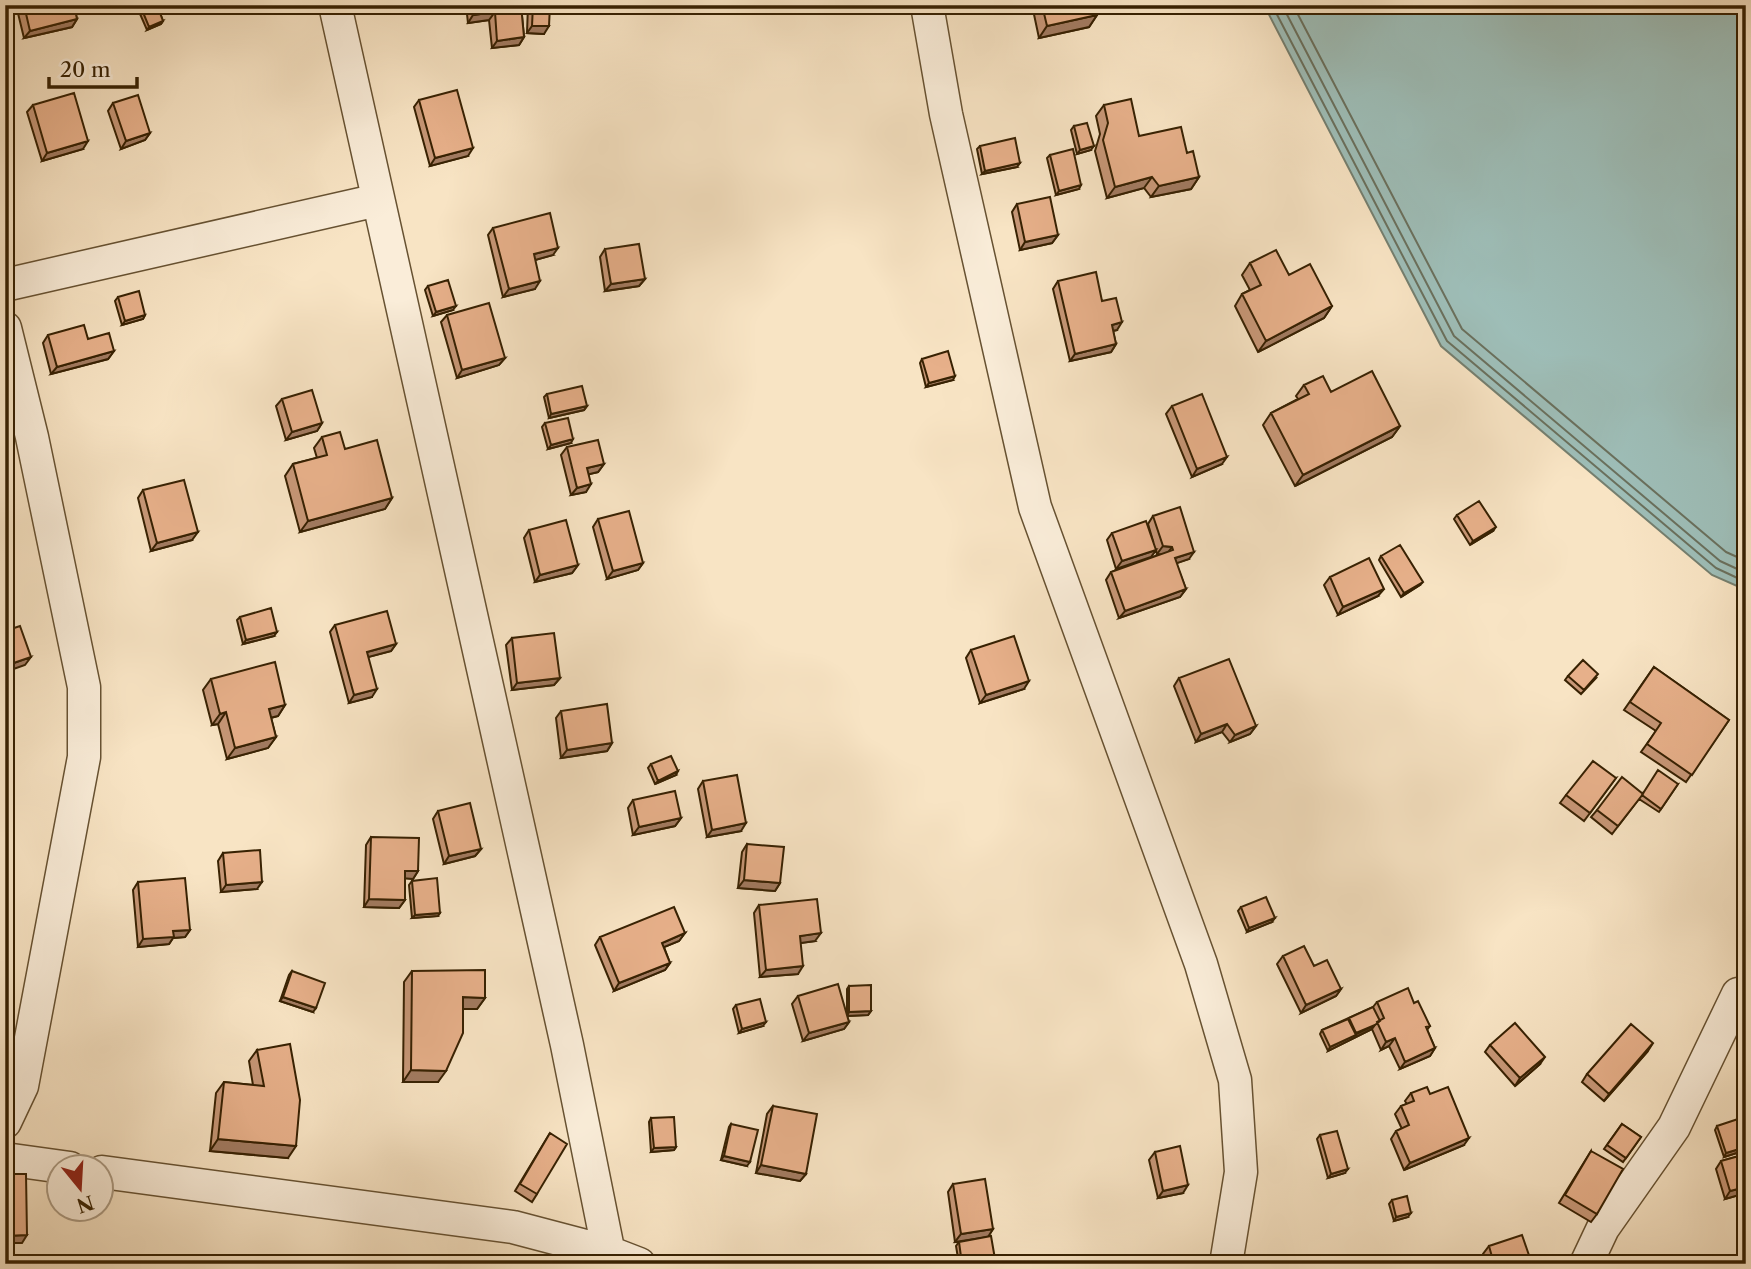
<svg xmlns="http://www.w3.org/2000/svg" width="1751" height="1269" font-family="'Libre Caslon Text',serif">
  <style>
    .water { fill: #9ebeb8; stroke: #757f6f; stroke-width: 2 }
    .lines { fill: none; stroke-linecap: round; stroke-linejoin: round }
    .shore { stroke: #6a705d; stroke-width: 2 }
    .minor-casing { stroke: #675232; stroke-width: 35 }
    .minor { stroke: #faedd9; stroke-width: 32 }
    .wall { fill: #c79777; stroke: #372102; stroke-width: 2 }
    .shaded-wall { fill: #a27b61; stroke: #372102; stroke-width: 2 }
    .building { fill: #e7b08a; stroke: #372102; stroke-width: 2 }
  </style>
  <rect width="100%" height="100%" fill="#f8e4c4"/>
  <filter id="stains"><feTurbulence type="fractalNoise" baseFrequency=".00286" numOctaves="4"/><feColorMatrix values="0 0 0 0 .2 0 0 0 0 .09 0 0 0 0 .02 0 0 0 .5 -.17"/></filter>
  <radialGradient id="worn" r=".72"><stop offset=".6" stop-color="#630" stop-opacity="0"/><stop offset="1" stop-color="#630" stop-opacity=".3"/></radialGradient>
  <path class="water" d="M 1264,5 L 1746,5 L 1746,590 L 1712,575 L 1441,346 Z"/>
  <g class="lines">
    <path class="shore" d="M 1272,5 L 1447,341 L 1716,568 L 1746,582
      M 1282,5 L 1454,336 L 1720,561 L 1746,573
      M 1293,5 L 1462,329 L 1726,552 L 1746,561"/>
    <g class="minor-casing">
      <path id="minor" d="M 335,5 L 567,1045 L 611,1264
        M 927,5 L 946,114 L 1035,507 L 1201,964 L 1235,1080 L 1241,1172 L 1226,1264
        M 5,285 L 378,200
        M 5,328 L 32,437 L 84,687 L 84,757 L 22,1086 L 5,1122
        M 5,1159 L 70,1168
        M 102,1172 L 513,1227 L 608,1252 L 639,1264
        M 1586,1264 L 1603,1228 L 1674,1127 L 1738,994"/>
    </g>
    <use href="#minor" class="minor"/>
  </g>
  <path class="wall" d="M 16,5 L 74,5 L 77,19 L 72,27 L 24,38 Z
    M 138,5 L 157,5 L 163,21 L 161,24 L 147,30 L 137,7 Z
    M 466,5 L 521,5 L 524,37 L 519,45 L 492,48 L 489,20 L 468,23 Z
    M 528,5 L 562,5 L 559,10 L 550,9 L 544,34 L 527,33 Z
    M 1032,5 L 1095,5 L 1097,15 L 1089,27 L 1039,38 Z
    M 419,100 L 468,156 L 430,166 L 414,107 Z
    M 113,103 L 150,133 L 145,140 L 121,149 L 108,111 Z
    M 33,105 L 83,149 L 42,161 L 27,112 Z
    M 1104,105 L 1139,136 L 1187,153 L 1199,177 L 1191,189 L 1151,197 L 1144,188 L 1107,198 L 1095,151 L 1100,134 L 1096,116 Z
    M 1074,126 L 1091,150 L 1077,154 L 1071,130 Z
    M 980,146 L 1017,167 L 982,174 L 977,149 Z
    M 1050,155 L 1079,189 L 1056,195 L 1047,158 Z
    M 1017,204 L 1058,235 L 1052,243 L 1020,250 L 1012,212 Z
    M 493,228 L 553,255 L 535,260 L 535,289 L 503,297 L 488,235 Z
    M 605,249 L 645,279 L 639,286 L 605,291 L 600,257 Z
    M 1250,263 L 1289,275 L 1332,306 L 1324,318 L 1258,352 L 1235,306 L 1242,294 L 1250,290 L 1242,275 Z
    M 1058,281 L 1102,301 L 1117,330 L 1113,331 L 1116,344 L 1111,352 L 1070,361 L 1053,289 Z
    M 428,286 L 453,310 L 433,316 L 425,290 Z
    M 118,297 L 145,315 L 143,319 L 122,325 L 115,301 Z
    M 447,315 L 505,358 L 499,365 L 457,378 L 441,322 Z
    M 48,335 L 88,339 L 114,351 L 108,359 L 51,374 L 43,343 Z
    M 922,359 L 953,380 L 926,387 L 920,363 Z
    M 1304,385 L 1331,392 L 1400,426 L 1392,437 L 1295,486 L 1263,425 L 1271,413 L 1298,399 L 1296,396 Z
    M 547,394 L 587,406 L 584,410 L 549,418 L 544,397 Z
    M 282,399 L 322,423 L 317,431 L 286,440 L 276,406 Z
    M 1172,406 L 1222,464 L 1192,477 L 1166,414 Z
    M 545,423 L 571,443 L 548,449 L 542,427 Z
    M 322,437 L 345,449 L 392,498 L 385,509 L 300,532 L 285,476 L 293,464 L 317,458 L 314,448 Z
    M 567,447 L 604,464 L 598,472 L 589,474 L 586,492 L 571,495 L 561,455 Z
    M 143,490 L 192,540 L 151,551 L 138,498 Z
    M 1457,515 L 1493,531 L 1470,545 L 1454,519 Z
    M 1153,516 L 1189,559 L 1176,563 L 1186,589 L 1180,597 L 1119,618 L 1106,580 L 1111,572 L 1161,554 L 1157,554 L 1156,550 L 1151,557 L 1116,569 L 1107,540 L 1112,533 L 1153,541 L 1148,524 Z
    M 598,519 L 643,563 L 638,570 L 607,579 L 593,527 Z
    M 529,530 L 578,565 L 572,573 L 535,582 L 524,538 Z
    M 1381,556 L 1420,585 L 1401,597 L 1379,560 Z
    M 1330,577 L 1378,596 L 1338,615 L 1324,585 Z
    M 240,617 L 274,636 L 243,644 L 237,620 Z
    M 335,625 L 396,644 L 391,651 L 368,657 L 372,697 L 349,703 L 330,632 Z
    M 512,638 L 560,678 L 554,685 L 512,690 L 506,645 Z
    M 971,650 L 1024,689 L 980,703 L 966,658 Z
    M 1654,667 L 1729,720 L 1686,782 L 1641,752 L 1656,731 L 1624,710 Z
    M 1568,676 L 1596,678 L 1581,694 L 1565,680 Z
    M 1179,678 L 1256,726 L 1250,734 L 1230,742 L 1222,732 L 1196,742 L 1174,686 Z
    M 211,679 L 285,705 L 278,716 L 271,718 L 276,737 L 268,748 L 227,759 L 218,724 L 212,725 L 203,690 Z
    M 561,711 L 612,743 L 607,751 L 561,758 L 556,718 Z
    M 651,764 L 676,775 L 655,784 L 648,768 Z
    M 1616,778 L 1584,821 L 1560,803 L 1566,795 Z
    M 703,781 L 741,831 L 707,837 L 698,789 Z
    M 1678,784 L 1659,812 L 1639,799 L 1612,834 L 1591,817 L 1597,810 L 1642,793 Z
    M 633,800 L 681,818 L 675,826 L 633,835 L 628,808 Z
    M 438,811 L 481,849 L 475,856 L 444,864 L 433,819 Z
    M 371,837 L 418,871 L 413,879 L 405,878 L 405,900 L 399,908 L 364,907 L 366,845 Z
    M 747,844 L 780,883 L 775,891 L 738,888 L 742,852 Z
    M 223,853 L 257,889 L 221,892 L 218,861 Z
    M 412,881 L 438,916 L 412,918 L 409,885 Z
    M 138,882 L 190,930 L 185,937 L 173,938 L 169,944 L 138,947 L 133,890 Z
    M 759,905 L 815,941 L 800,943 L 798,974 L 760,977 L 754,913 Z
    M 1241,907 L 1272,922 L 1247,932 L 1238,911 Z
    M 685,933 L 679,941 L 664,947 L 670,963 L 665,970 L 614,991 L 595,945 L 600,937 Z
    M 1283,956 L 1314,966 L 1341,989 L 1336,996 L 1301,1013 L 1277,964 Z
    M 292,971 L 313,1012 L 280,1001 L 289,975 Z
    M 412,971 L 485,998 L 477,1009 L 463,1009 L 438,1082 L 403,1082 L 404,982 Z
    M 849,986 L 871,1011 L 868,1015 L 847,1016 L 849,1022 L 844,1029 L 803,1041 L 792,1004 L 798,996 L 847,1013 L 847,989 Z
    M 1377,1002 L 1414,1003 L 1430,1026 L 1427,1030 L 1435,1048 L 1430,1056 L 1400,1069 L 1389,1046 L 1381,1050 L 1372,1029 L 1328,1051 L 1320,1034 L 1322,1030 L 1373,1007 Z
    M 736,1005 L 763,1026 L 739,1033 L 733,1009 Z
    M 1490,1045 L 1540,1064 L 1515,1086 L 1485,1052 Z
    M 257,1050 L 288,1158 L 210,1151 L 216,1093 L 224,1082 L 253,1085 L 249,1061 Z
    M 1648,1051 L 1604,1101 L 1582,1082 L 1587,1074 Z
    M 1411,1093 L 1430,1094 L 1464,1145 L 1404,1170 L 1391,1139 L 1396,1131 L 1402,1129 L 1395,1114 L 1401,1106 L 1407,1104 L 1405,1101 Z
    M 773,1106 L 806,1174 L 800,1181 L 756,1173 L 767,1114 Z
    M 651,1118 L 676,1147 L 674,1150 L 651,1152 L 649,1122 Z
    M 731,1124 L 747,1166 L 721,1160 L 729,1127 Z
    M 1622,1124 L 1641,1137 L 1623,1162 L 1604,1149 Z
    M 1717,1126 L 1746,1150 L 1724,1157 L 1715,1130 Z
    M 550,1133 L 537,1194 L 532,1202 L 515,1191 Z
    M 1320,1135 L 1345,1173 L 1328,1178 L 1317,1139 Z
    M 1591,1151 L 1597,1214 L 1591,1222 L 1559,1203 Z
    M 1155,1152 L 1183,1193 L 1158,1198 L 1149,1160 Z
    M 1746,1154 L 1746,1193 L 1725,1199 L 1716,1169 L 1721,1161 Z
    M 953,1184 L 993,1229 L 988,1236 L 992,1263 L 986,1264 L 959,1264 L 956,1246 L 959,1242 L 975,1239 L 955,1242 L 948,1192 Z
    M 1392,1200 L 1408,1217 L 1394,1221 L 1389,1204 Z
    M 1489,1246 L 1532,1264 L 1486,1264 L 1483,1254 Z"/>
  <path class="shaded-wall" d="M 169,5 L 183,5 L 166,9 Z
    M 547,5 L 562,5 L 559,10 L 545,9 Z
    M 495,12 L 489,20 L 468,23 L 473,15 Z
    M 1097,15 L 1089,27 L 1039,38 L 1047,26 Z
    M 77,19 L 72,27 L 24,38 L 30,31 Z
    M 163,21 L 161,24 L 147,30 L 149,27 Z
    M 532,26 L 549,26 L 544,34 L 527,33 Z
    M 524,37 L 519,45 L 492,48 L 497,41 Z
    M 150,133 L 145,140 L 121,149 L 126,141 Z
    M 88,141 L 83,149 L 42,161 L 47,153 Z
    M 1094,146 L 1091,150 L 1077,154 L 1080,150 Z
    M 473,148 L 468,156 L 430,166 L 435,158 Z
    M 1020,163 L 1017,167 L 982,174 L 985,171 Z
    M 1152,177 L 1144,188 L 1107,198 L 1115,187 Z
    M 1199,177 L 1191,189 L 1151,197 L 1159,186 Z
    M 1081,185 L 1079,189 L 1056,195 L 1059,191 Z
    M 1058,235 L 1052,243 L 1020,250 L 1025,242 Z
    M 558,248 L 553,255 L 528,262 L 534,254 Z
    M 645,279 L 639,286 L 605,291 L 611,284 Z
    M 540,281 L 535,289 L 503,297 L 509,289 Z
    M 456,306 L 453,310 L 433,316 L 436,312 Z
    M 1332,306 L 1324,318 L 1258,352 L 1266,341 Z
    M 145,315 L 143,319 L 122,325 L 125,321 Z
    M 1122,322 L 1117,330 L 1106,332 L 1112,325 Z
    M 1116,344 L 1111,352 L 1070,361 L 1075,354 Z
    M 114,351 L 108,359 L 51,374 L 57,367 Z
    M 505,358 L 499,365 L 457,378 L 462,370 Z
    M 955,376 L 953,380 L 926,387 L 929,383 Z
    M 587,406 L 584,410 L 549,418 L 551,414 Z
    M 322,423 L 317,431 L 286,440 L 292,432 Z
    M 1400,426 L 1392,437 L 1295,486 L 1303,475 Z
    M 573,439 L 571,443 L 548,449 L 551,445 Z
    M 1227,457 L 1222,464 L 1192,477 L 1197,469 Z
    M 604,464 L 598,472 L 582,476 L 587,468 Z
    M 591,484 L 586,492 L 571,495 L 577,488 Z
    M 392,498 L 385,509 L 300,532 L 308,521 Z
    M 1496,527 L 1493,531 L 1470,545 L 1473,541 Z
    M 198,532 L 192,540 L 151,551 L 157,543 Z
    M 1163,546 L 1172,547 L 1166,555 L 1157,554 Z
    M 1156,550 L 1151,557 L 1116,569 L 1122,561 Z
    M 1194,552 L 1189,559 L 1169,566 L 1175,558 Z
    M 643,563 L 638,570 L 607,579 L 613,571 Z
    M 578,565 L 572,573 L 535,582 L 540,575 Z
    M 1423,582 L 1420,585 L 1401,597 L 1404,593 Z
    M 1186,589 L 1180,597 L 1119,618 L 1125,611 Z
    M 1384,589 L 1378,596 L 1338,615 L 1343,607 Z
    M 277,632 L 274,636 L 243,644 L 246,640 Z
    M 396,644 L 391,651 L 361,659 L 367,652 Z
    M 31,657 L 25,665 L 5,672 L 5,666 Z
    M 560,678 L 554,685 L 512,690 L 517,683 Z
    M 1029,681 L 1024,689 L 980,703 L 986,695 Z
    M 377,689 L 372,697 L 349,703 L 354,695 Z
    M 285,705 L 278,716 L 261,720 L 269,709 Z
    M 226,712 L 218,724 L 212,725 L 220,714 Z
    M 1227,724 L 1222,732 L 1196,742 L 1201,734 Z
    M 1256,726 L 1250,734 L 1230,742 L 1235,735 Z
    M 276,737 L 268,748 L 227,759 L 235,748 Z
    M 612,743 L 607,751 L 561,758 L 567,750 Z
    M 678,771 L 676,775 L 655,784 L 658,781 Z
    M 681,818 L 675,826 L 633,835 L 639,827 Z
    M 746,823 L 741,831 L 707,837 L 712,830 Z
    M 481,849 L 475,856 L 444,864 L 449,856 Z
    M 405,871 L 418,871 L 413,879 L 400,878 Z
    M 744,880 L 780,883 L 775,891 L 738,888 Z
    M 262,882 L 257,889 L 221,892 L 226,885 Z
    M 369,899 L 405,900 L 399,908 L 364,907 Z
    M 440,913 L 438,916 L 412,918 L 415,915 Z
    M 1275,918 L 1272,922 L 1247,932 L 1249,928 Z
    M 190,930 L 185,937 L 173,938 L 169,944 L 138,947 L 143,939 L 173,931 Z
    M 685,933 L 679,941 L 657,950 L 662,943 Z
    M 821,933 L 815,941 L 794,944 L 800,936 Z
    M 670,963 L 665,970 L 614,991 L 619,983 Z
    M 803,966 L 798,974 L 760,977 L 766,970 Z
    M 1341,989 L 1336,996 L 1301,1013 L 1306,1005 Z
    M 283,997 L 316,1008 L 313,1012 L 280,1001 Z
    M 463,997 L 485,998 L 477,1009 L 455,1009 Z
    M 871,1011 L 868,1015 L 847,1016 L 849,1012 Z
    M 766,1022 L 763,1026 L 739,1033 L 742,1029 Z
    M 849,1022 L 844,1029 L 803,1041 L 809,1033 Z
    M 1375,1025 L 1372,1029 L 1328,1051 L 1330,1047 Z
    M 1395,1038 L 1389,1046 L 1381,1050 L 1386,1042 Z
    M 1653,1043 L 1648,1051 L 1604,1101 L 1609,1094 Z
    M 1435,1048 L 1430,1056 L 1400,1069 L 1405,1062 Z
    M 1545,1057 L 1540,1064 L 1515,1086 L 1520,1078 Z
    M 411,1070 L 446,1071 L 438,1082 L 403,1082 Z
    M 1469,1138 L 1464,1145 L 1404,1170 L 1410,1163 Z
    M 218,1139 L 296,1146 L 288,1158 L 210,1151 Z
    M 676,1147 L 674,1150 L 651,1152 L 654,1148 Z
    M 1746,1147 L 1746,1150 L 1724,1157 L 1726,1153 Z
    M 724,1156 L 750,1162 L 747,1166 L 721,1160 Z
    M 761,1165 L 806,1174 L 800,1181 L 756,1173 Z
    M 1348,1169 L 1345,1173 L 1328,1178 L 1331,1174 Z
    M 1188,1185 L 1183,1193 L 1158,1198 L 1163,1191 Z
    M 1746,1187 L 1746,1193 L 1725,1199 L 1730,1191 Z
    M 1411,1213 L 1408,1217 L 1394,1221 L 1396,1217 Z
    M 993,1229 L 988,1237 L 955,1242 L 961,1234 Z
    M 27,1235 L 22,1243 L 5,1243 L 5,1236 Z
    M 995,1259 L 992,1263 L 986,1264 L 967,1264 Z"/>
  <path class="building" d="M 24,5 L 74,5 L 77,19 L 30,31 Z
    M 140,5 L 157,5 L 163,21 L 149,27 Z
    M 472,5 L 521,5 L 524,37 L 497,41 L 495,12 L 473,15 Z
    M 533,5 L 550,5 L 549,26 L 532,26 Z
    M 1042,5 L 1095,5 L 1097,15 L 1047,26 Z
    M 457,90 L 473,148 L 435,158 L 419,100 Z
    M 74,93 L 88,141 L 47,153 L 33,105 Z
    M 138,95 L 150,133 L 126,141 L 113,103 Z
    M 1131,99 L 1139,136 L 1181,127 L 1187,153 L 1193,151 L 1199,177 L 1159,186 L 1152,177 L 1115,187 L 1103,140 L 1108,123 L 1104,105 Z
    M 1087,123 L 1094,146 L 1080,150 L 1074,126 Z
    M 1015,138 L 1020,163 L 985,171 L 980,146 Z
    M 1073,149 L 1081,185 L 1059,191 L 1050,155 Z
    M 1050,197 L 1058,235 L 1025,242 L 1017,204 Z
    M 550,213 L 558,248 L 534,254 L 540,281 L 509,289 L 493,228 Z
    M 639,244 L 645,279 L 611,284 L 605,249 Z
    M 1276,250 L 1289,275 L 1310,264 L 1332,306 L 1266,341 L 1242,294 L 1261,285 L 1250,263 Z
    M 1096,272 L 1102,301 L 1116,298 L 1122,322 L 1112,325 L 1116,344 L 1075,354 L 1058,281 Z
    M 448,280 L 456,306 L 436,312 L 428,286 Z
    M 139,291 L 145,315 L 125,321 L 118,297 Z
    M 489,303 L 505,358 L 462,370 L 447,315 Z
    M 84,325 L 88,339 L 109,333 L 114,351 L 57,367 L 48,335 Z
    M 948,351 L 955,376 L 929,383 L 922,359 Z
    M 1372,371 L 1400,426 L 1303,475 L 1271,413 L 1309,394 L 1304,385 L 1323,376 L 1331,392 Z
    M 582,386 L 587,406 L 551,414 L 547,394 Z
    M 312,390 L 322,423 L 292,432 L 282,399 Z
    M 1202,394 L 1227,457 L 1197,469 L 1172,406 Z
    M 568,418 L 573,439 L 551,445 L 545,423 Z
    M 340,432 L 345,449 L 377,440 L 392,498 L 308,521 L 293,464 L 327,455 L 322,437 Z
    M 598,440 L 604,464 L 587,468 L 591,484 L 577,488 L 567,447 Z
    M 184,480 L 198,532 L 157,543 L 143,490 Z
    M 1479,501 L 1496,527 L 1473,541 L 1457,515 Z
    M 1180,507 L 1194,552 L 1175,558 L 1186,589 L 1125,611 L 1111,572 L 1173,550 L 1172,547 L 1163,546 L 1153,516 Z
    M 629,511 L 643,563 L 613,571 L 598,519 Z
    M 566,520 L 578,565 L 540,575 L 529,530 Z
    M 1146,521 L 1156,550 L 1122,561 L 1112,533 Z
    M 1400,545 L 1423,582 L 1404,593 L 1381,556 Z
    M 1369,558 L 1384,589 L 1343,607 L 1330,577 Z
    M 271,608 L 277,632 L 246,640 L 240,617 Z
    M 387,611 L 396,644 L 367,652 L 377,689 L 354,695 L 335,625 Z
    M 20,626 L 31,657 L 5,666 L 5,631 Z
    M 554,633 L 560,678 L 517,683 L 512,638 Z
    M 1014,636 L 1029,681 L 986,695 L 971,650 Z
    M 1229,659 L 1256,726 L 1235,735 L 1227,724 L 1201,734 L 1179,678 Z
    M 1583,660 L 1598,674 L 1584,690 L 1568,676 Z
    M 275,662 L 285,705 L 269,709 L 276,737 L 235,748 L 226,712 L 220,714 L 211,679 Z
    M 1654,667 L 1729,720 L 1692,775 L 1647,744 L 1661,723 L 1630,702 Z
    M 607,704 L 612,743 L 567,750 L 561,711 Z
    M 671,756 L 678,771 L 658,781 L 651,764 Z
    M 1593,761 L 1616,778 L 1590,813 L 1566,795 Z
    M 1658,770 L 1678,784 L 1661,809 L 1642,795 Z
    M 737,775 L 746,823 L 712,830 L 703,781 Z
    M 1622,777 L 1643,794 L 1618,826 L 1597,810 Z
    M 675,791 L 681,818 L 639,827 L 633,800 Z
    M 470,803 L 481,849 L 449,856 L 438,811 Z
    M 371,837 L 419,838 L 418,871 L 405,871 L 405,900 L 369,899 Z
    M 747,844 L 784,847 L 780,883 L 744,880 Z
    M 260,850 L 262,882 L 226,885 L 223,853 Z
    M 185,878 L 190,930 L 173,931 L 174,937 L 143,939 L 138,882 Z
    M 437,878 L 440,913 L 415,915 L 412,881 Z
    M 1266,897 L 1275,918 L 1249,928 L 1241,907 Z
    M 817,899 L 821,933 L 800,936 L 803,966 L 766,970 L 759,905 Z
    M 674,907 L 685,933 L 662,943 L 670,963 L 619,983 L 600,937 Z
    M 1304,946 L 1314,966 L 1327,960 L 1341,989 L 1306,1005 L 1283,956 Z
    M 485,970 L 485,998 L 463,997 L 463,1033 L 446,1071 L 411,1070 L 412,971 Z
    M 292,971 L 325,983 L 316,1008 L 283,997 Z
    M 838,984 L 849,1022 L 809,1033 L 798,996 Z
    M 871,985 L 871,1011 L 849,1012 L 849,986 Z
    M 1408,988 L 1414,1003 L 1418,1001 L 1430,1026 L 1426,1027 L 1435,1048 L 1405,1062 L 1395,1038 L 1386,1042 L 1377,1022 L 1384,1018 L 1377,1002 Z
    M 760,999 L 766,1022 L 742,1029 L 736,1005 Z
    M 1373,1007 L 1380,1021 L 1375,1025 L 1356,1033 L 1349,1018 Z
    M 1348,1019 L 1356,1035 L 1330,1047 L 1322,1030 Z
    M 1515,1023 L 1545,1057 L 1520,1078 L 1490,1045 Z
    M 1631,1024 L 1653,1043 L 1609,1094 L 1587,1074 Z
    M 290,1044 L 300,1100 L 296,1146 L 218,1139 L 224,1082 L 264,1086 L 257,1050 Z
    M 1427,1087 L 1430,1094 L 1448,1087 L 1469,1138 L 1410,1163 L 1396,1131 L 1409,1125 L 1401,1106 L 1414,1101 L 1411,1093 Z
    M 773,1106 L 817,1114 L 806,1174 L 761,1165 Z
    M 674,1117 L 676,1147 L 654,1148 L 651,1118 Z
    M 1744,1117 L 1746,1123 L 1746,1147 L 1726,1153 L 1717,1126 Z
    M 731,1124 L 758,1130 L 750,1162 L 724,1156 Z
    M 1622,1124 L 1641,1137 L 1626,1158 L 1607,1145 Z
    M 1337,1131 L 1348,1169 L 1331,1174 L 1320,1135 Z
    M 550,1133 L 567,1144 L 537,1194 L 520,1184 Z
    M 1180,1146 L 1188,1185 L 1163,1191 L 1155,1152 Z
    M 1591,1151 L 1623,1169 L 1597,1214 L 1565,1195 Z
    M 1746,1154 L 1746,1187 L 1730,1191 L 1721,1161 Z
    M 5,1174 L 26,1174 L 27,1235 L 5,1236 Z
    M 985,1179 L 993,1229 L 961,1234 L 953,1184 Z
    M 1407,1196 L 1411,1213 L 1396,1217 L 1392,1200 Z
    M 1522,1235 L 1532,1264 L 1494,1264 L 1489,1246 Z
    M 991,1236 L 995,1259 L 962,1264 L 959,1242 Z
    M 116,1257 L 116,1264 L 71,1264 L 71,1260 Z
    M 1447,1257 L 1449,1264 L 1418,1264 Z"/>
  <rect width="1751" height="1269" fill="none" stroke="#f8e4c4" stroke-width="28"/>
  <rect x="7" y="7" width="1737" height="1255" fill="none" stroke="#372102" stroke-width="3.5"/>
  <rect x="14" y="14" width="1723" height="1241" fill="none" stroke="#372102" stroke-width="2"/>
  <g transform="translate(80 1188) rotate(162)"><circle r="33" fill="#faedd9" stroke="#ac9b83" stroke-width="2"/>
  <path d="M0-5L12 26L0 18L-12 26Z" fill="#8f2418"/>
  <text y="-10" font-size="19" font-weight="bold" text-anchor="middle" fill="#372102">N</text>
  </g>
  <path d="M49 77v10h88v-10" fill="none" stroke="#372102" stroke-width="3.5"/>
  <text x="60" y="77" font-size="21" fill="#372102" stroke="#faedd9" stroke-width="5" paint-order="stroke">20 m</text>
  <rect width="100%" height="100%" filter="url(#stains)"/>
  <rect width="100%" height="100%" fill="url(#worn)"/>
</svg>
